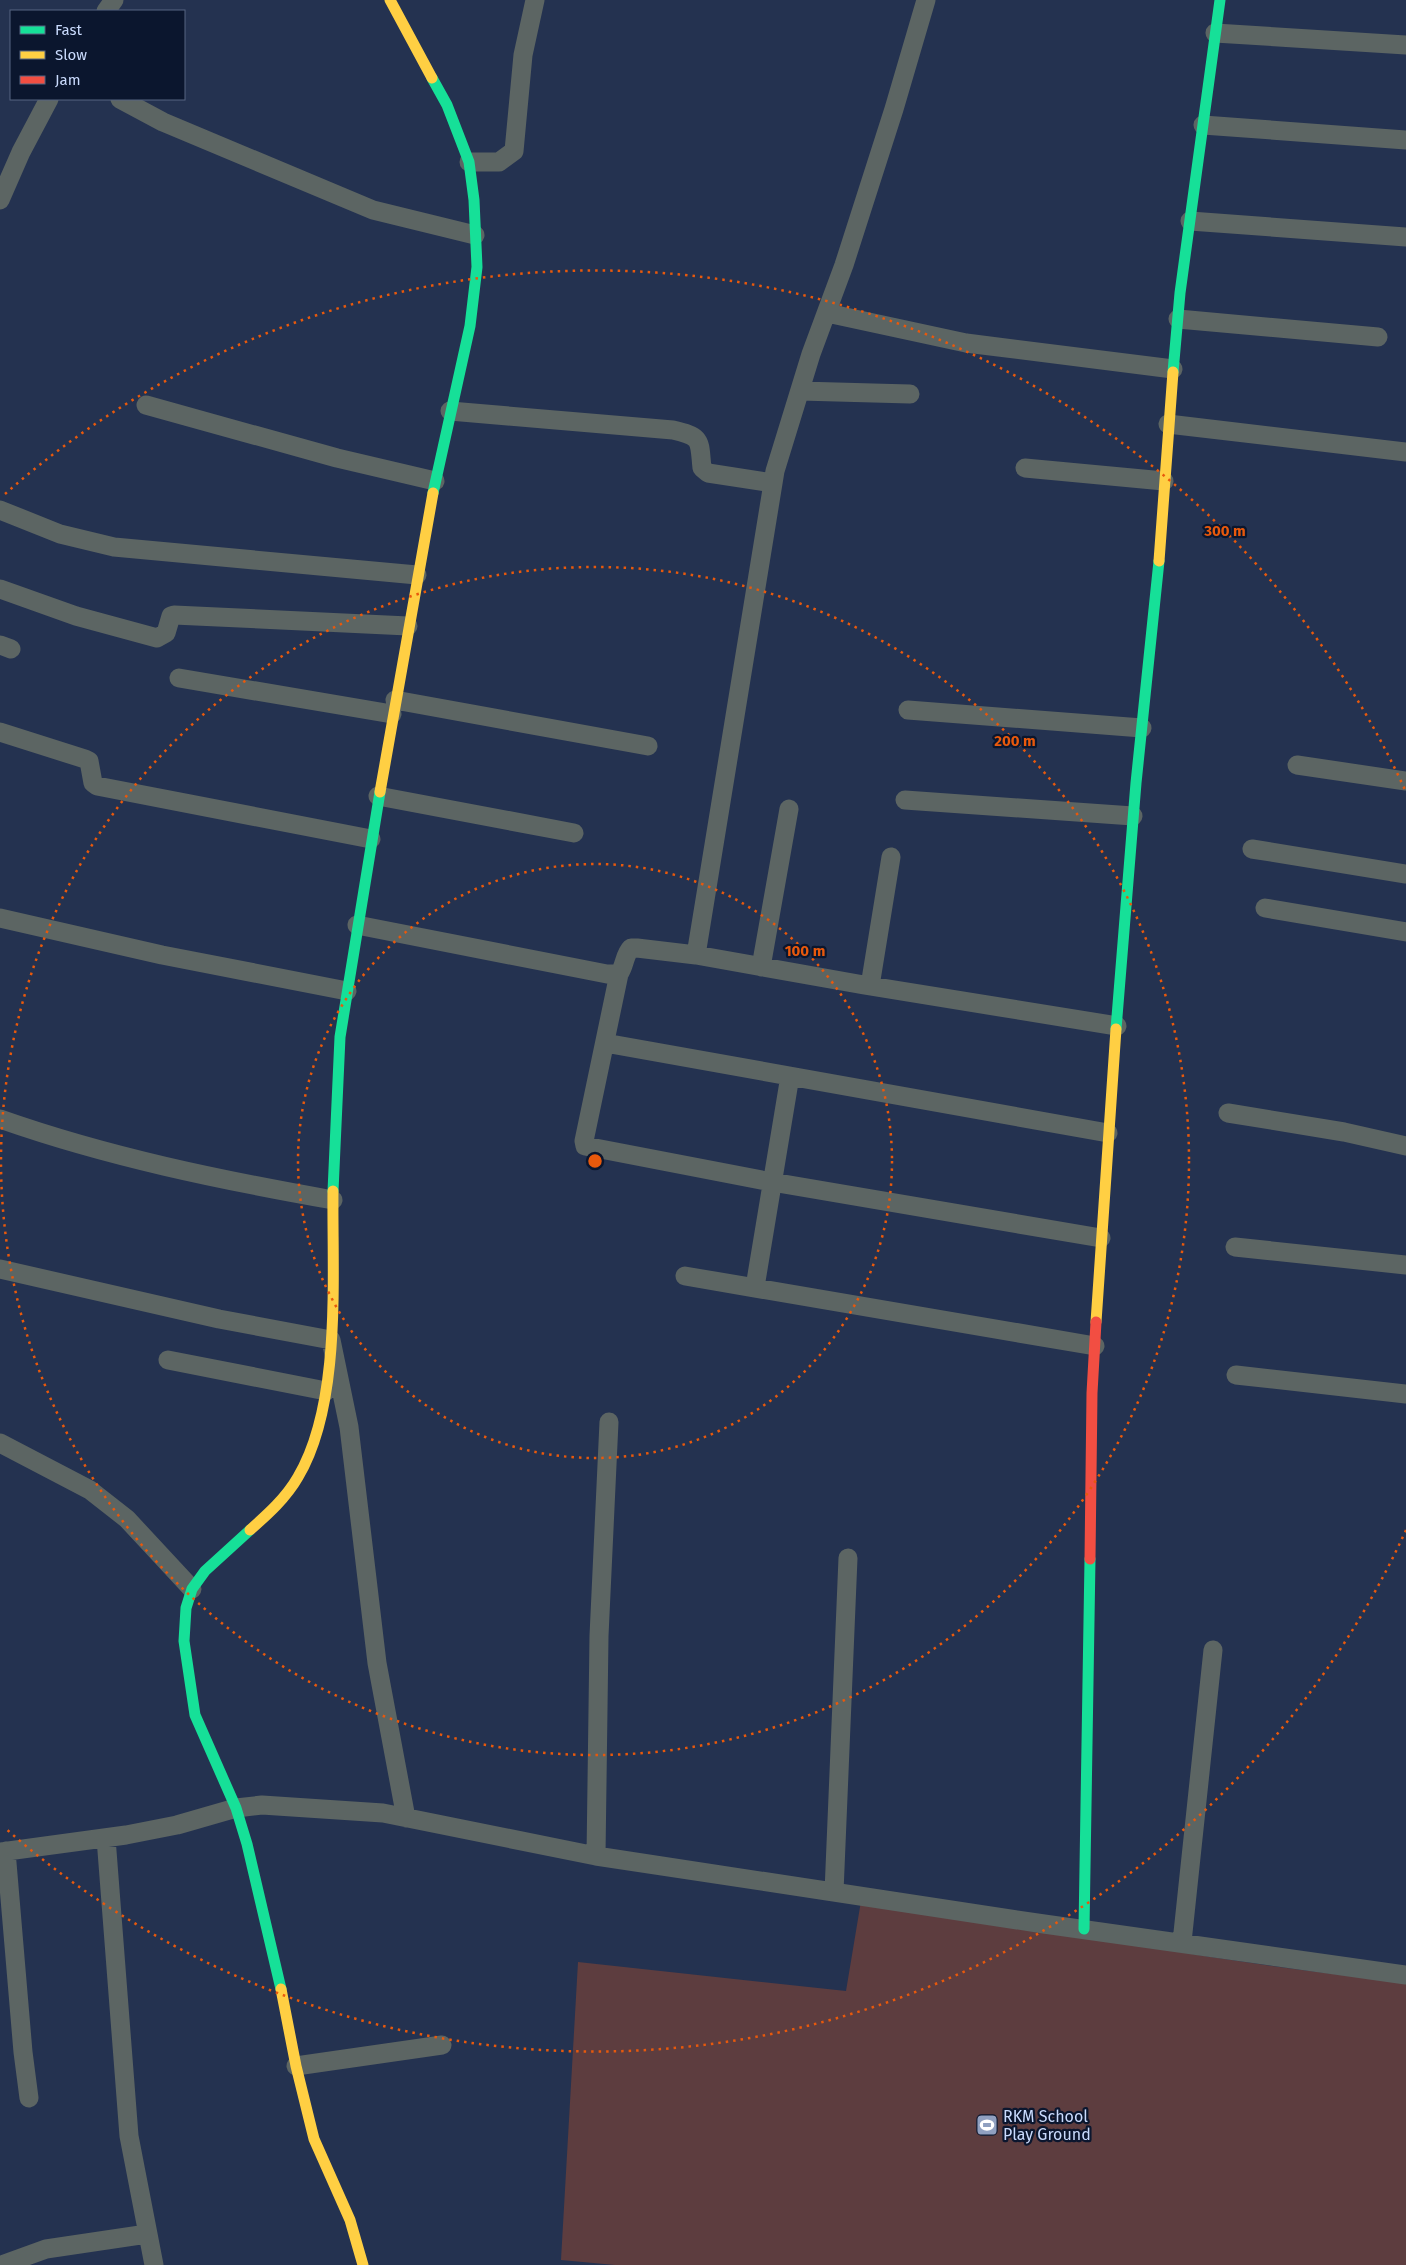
<svg xmlns="http://www.w3.org/2000/svg" width="1406" height="2265" font-family="'Fira Sans',sans-serif">
  <style>
    .park { fill: #5d3d3f }
    .lines { fill: none; stroke-linecap: round; stroke-linejoin: round }
    .street { stroke: #5c6563; stroke-width: 19 }
    .fast { stroke: #16e098; stroke-width: 11 }
    .slow { stroke: #ffcf43; stroke-width: 11 }
    .jam { stroke: #f24e42; stroke-width: 11 }
    .ring { fill: none; stroke: #e8590c; stroke-width: 2.5; stroke-dasharray: 2.5 5 }
    .labels { text-anchor: middle; stroke-width: 4.5; stroke-linejoin: round; paint-order: stroke }
    .poi-label { font-size: 16px; fill: #cadbfd; stroke: #0b162e; text-anchor: start }
    .centre { fill: #e8590c; stroke: #0b162e; stroke-width: 2.5 }
    .ring-label { font-size: 15px; text-anchor: middle; font-weight: bold; fill: #e8590c; stroke: #0b162e; stroke-width: 4.5; stroke-linejoin: round; paint-order: stroke }
  </style>
  <rect width="100%" height="100%" fill="#243250"/>
  <path class="park" d="M 862,1895 C 1042,1929 1223,1964 1406,1982 L 1406,2265 L 615,2265 L 561,2260 L 578,1962 L 846,1991 Z"/>
  <g class="lines">
    <path class="street" d="M 106,11 L 114,0
      M 1215,33 L 1406,45
      M 120,99 L 163,122 L 373,210 L 475,235
      M 1203,125 L 1406,140
      M 469,162 L 499,162 L 514,151 L 523,55 L 535,0
      M 0,200 L 21,152 L 49,99
      M 1190,221 L 1406,237
      M 827,313 L 966,343 L 1173,369
      M 1178,319 L 1378,337
      M 800,391 L 910,394
      M 146,405 L 337,458 L 435,481
      M 450,411 L 673,430 C 703,437 699,440 702,468 L 708,473 L 773,483
      M 1168,424 L 1406,452
      M 1025,468 L 1164,481
      M 0,510 L 60,534 L 114,547 L 417,575
      M 0,589 L 76,616 L 157,638 L 166,633 L 171,616 L 174,615 L 408,626
      M 0,645 L 11,649
      M 179,678 L 392,714
      M 395,700 L 648,746
      M 908,710 L 1142,728
      M 0,732 L 85,759 L 89,761 L 93,783 L 97,786 L 371,839
      M 1297,765 L 1406,781
      M 378,796 L 574,833
      M 905,800 L 1133,816
      M 1252,849 L 1406,874
      M 1265,908 L 1406,932
      M 0,918 L 162,955 L 347,991
      M 357,925 L 607,974 L 619,974 C 625,966 624,955 631,948 L 637,948 L 696,955 L 864,985 L 1117,1026
      M 696,955 L 775,471 L 811,354 L 844,265 L 894,109 L 926,0
      M 761,967 L 789,809
      M 619,974 L 584,1141 L 585,1146 L 772,1182 L 1101,1238
      M 870,986 L 891,857
      M 605,1043 L 1108,1133
      M 1228,1113 L 1344,1132 L 1406,1146
      M 0,1119 C 108,1157 220,1180 333,1200
      M 1235,1247 L 1406,1265
      M 0,1269 L 219,1319 L 331,1340 L 349,1427 L 377,1663 L 406,1818
      M 685,1276 L 1095,1346
      M 755,1287 L 790,1076
      M 168,1360 L 326,1391
      M 1236,1375 L 1406,1394
      M 0,1443 L 90,1490 L 127,1519 L 192,1589
      M 106,1838 L 129,2136 L 154,2265
      M 6,1851 L 23,2052 L 29,2098
      M 0,1852 L 126,1835 L 177,1825 L 236,1808 L 262,1805 L 383,1813 L 596,1856 L 1044,1924 L 1406,1975
      M 596,1856 L 599,1636 L 609,1422
      M 834,1892 L 848,1558
      M 1182,1942 L 1213,1650
      M 296,2066 L 442,2045
      M 2,2265 L 46,2249 L 147,2234"/>
    <path class="fast" d="M 432,78 L 447,105 L 469,162 L 474,200 L 477,267 L 470,326 L 433,493
      M 1173,372 L 1180,293 L 1220,0
      M 1116,1029 L 1136,783 L 1159,561
      M 333,1191 L 340,1037 L 380,792
      M 250,1530 L 205,1571 L 192,1589 L 186,1608 L 184,1641 L 195,1715 L 236,1808 L 247,1844 L 281,1989
      M 1084,1929 L 1090,1559"/>
    <path class="slow" d="M 390,0 L 432,78
      M 1159,561 L 1173,372
      M 380,792 L 433,493
      M 1096,1322 L 1116,1029
      M 250,1530 C 268,1514 286,1498 298,1477 C 342,1403 332,1276 333,1191
      M 281,1989 L 296,2066 L 314,2139 L 350,2220 L 363,2265"/>
    <path class="jam" d="M 1090,1559 L 1092,1393 L 1096,1322"/>
  </g>
  <g class="ring">
    <circle cx="595" cy="1161" r="297"/>
    <circle cx="595" cy="1161" r="594"/>
    <path d="M1406 1530A891 891 0 0 1 5 1828M5 494A891 891 0 0 1 1406 792"/>
  </g>
  <defs>
    <g id="stadium-square" transform="scale(1.125)"><rect x="-9" y="-9" width="18" height="18" rx="4" fill="#90a0c0" stroke="#0b162e"/><path d="M0-5a6.5 5 0 1 0 0 10a6.5 5 0 1 0 0-10ZM-3.5-1.8h7v3.6h-7Z" fill="#fff"/></g>
  </defs>
  <g fill-rule="evenodd">
    <use href="#stadium-square" x="987" y="2125"/>
  </g>
  <g class="labels">
    <g class="poi-label">
      <text x="1003" y="2122">RKM School<tspan x="1003" dy="18">Play Ground</tspan></text>
    </g>
  </g>
  <circle cx="595" cy="1161" r="8" class="centre"/>
  <g class="ring-label">
    <text x="1225" y="536">300 m</text>
    <text x="1015" y="746">200 m</text>
    <text x="805" y="956">100 m</text>
  </g>
  <rect x="10" y="10" width="175" height="90" fill="#0b162e" stroke="#576581"/>
  <rect x="20" y="26" width="25" height="8" fill="#16e098" stroke="#576581"/>
  <text x="55" y="35" font-size="15" fill="#cadbfd">Fast</text>
  <rect x="20" y="51" width="25" height="8" fill="#ffcf43" stroke="#576581"/>
  <text x="55" y="60" font-size="15" fill="#cadbfd">Slow</text>
  <rect x="20" y="76" width="25" height="8" fill="#f24e42" stroke="#576581"/>
  <text x="55" y="85" font-size="15" fill="#cadbfd">Jam</text>
</svg>
